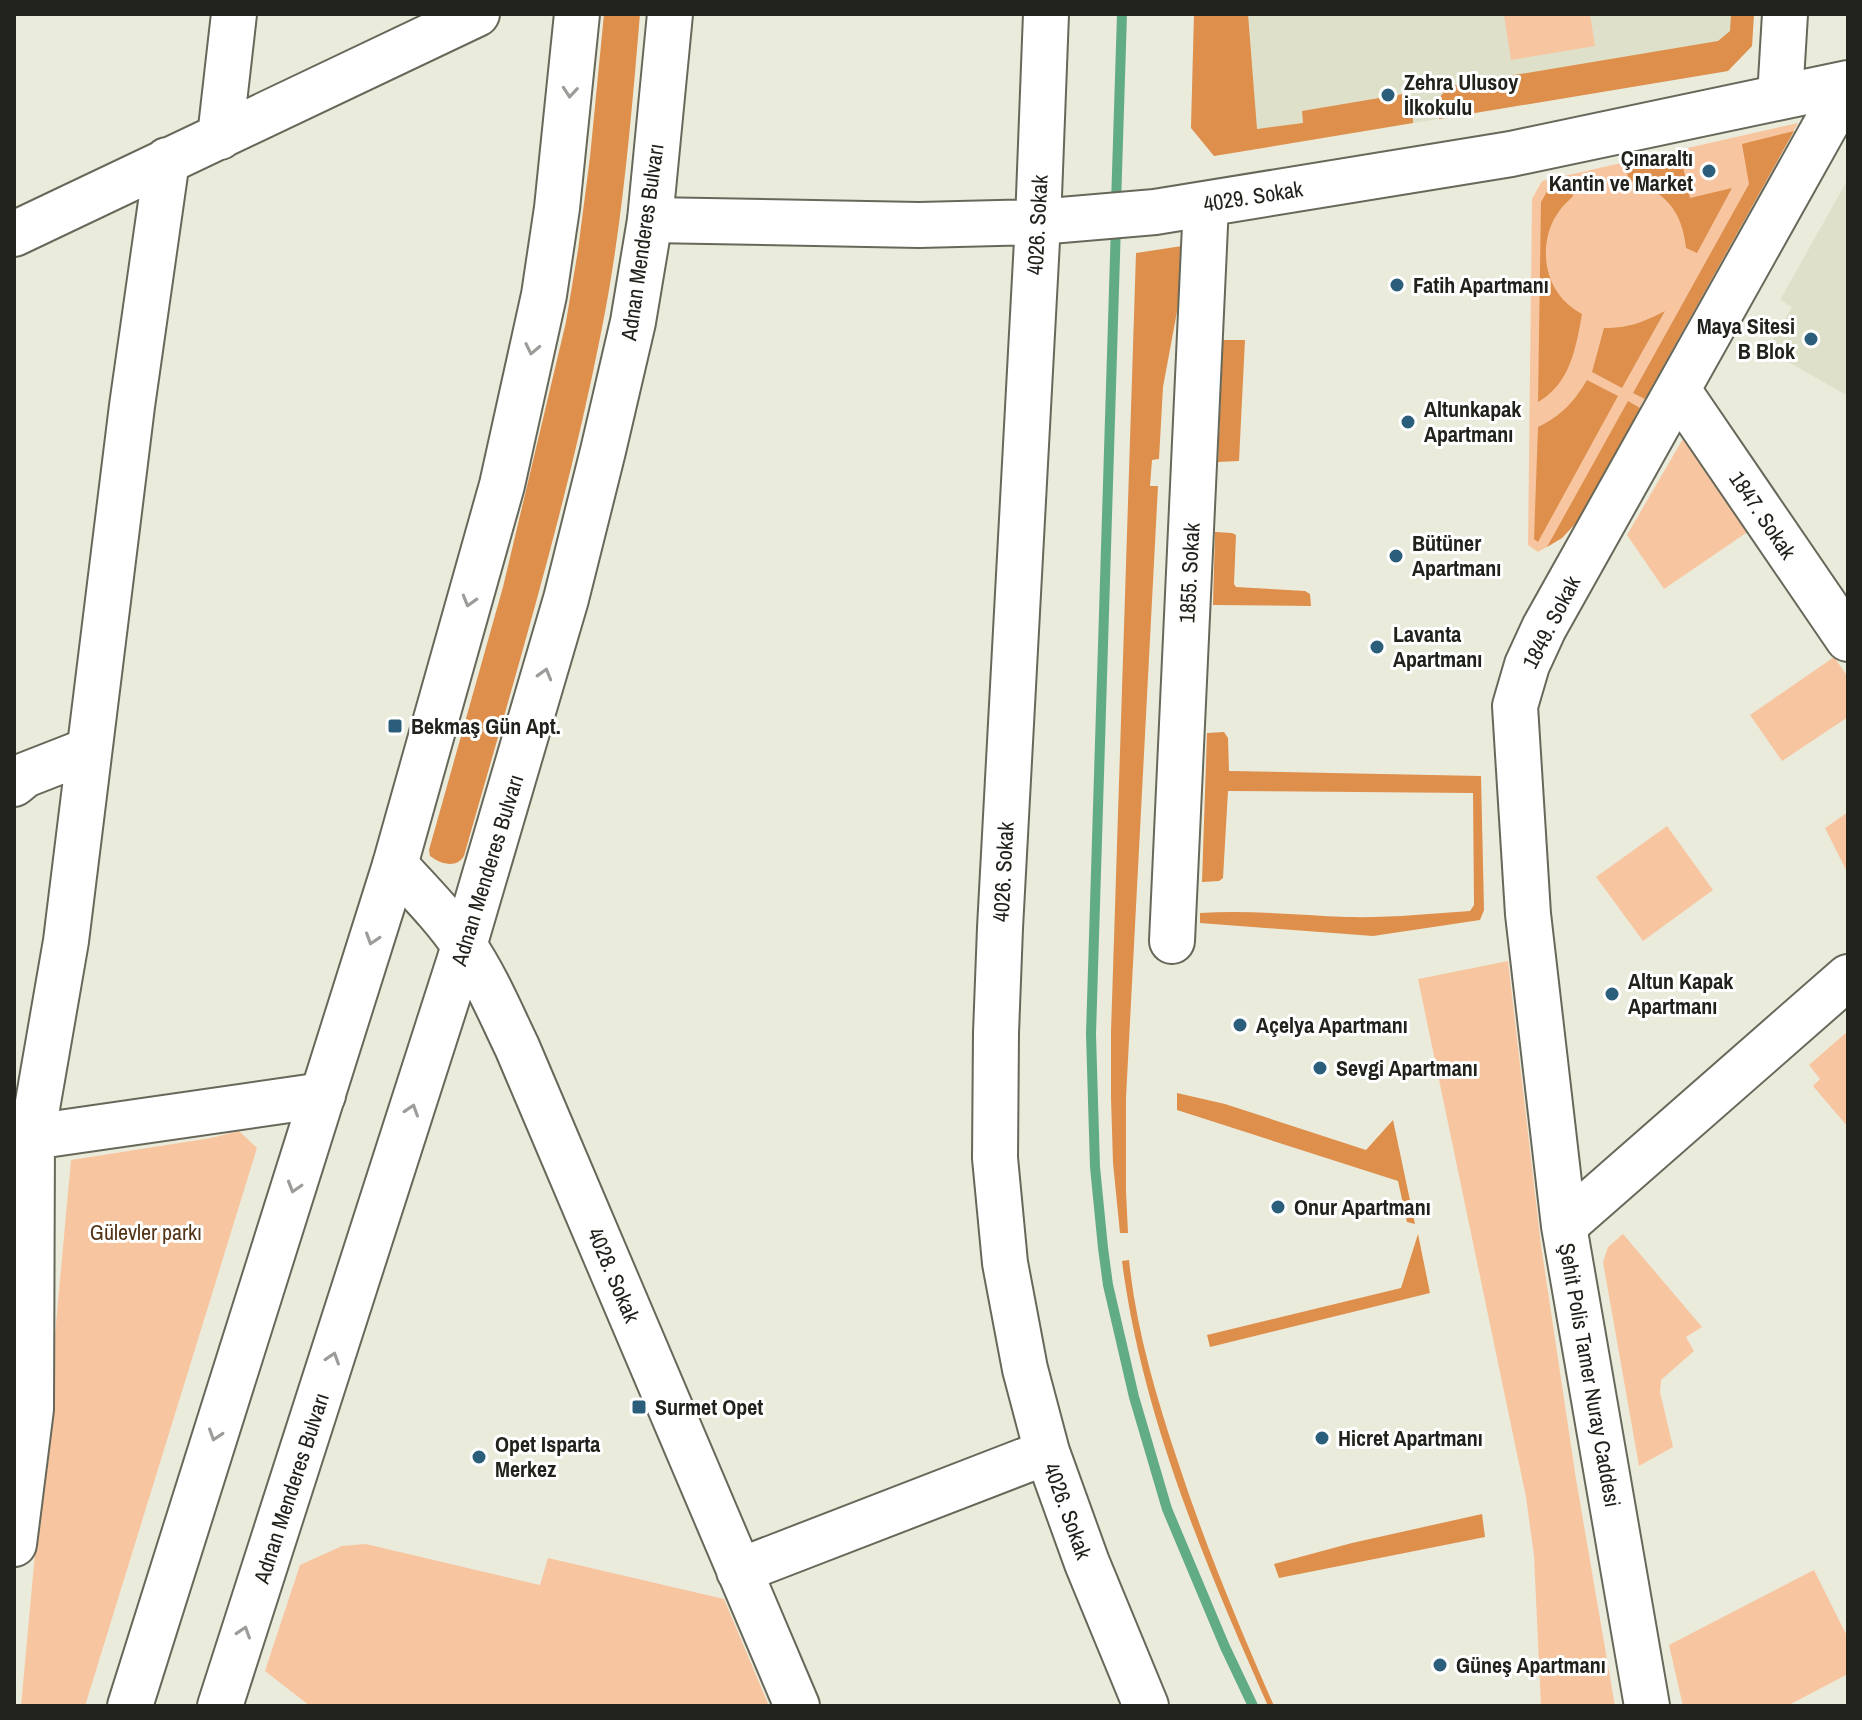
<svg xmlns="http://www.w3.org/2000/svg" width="1862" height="1720" font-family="'Archivo Narrow',sans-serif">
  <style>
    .built { fill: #dfe0c9 }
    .green { fill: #f7c6a1 }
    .forest { fill: #de8f4c }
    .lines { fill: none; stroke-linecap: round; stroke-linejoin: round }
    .stream { stroke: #62ac84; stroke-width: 10 }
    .minor-casing { stroke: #67685a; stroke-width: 48 }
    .major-casing { stroke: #67685a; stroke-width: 48 }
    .minor { stroke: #fff; stroke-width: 44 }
    .major { stroke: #fff; stroke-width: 44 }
    .oneway { stroke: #9c9c99 }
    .poi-dot { fill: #2a5e7a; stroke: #fff; stroke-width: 3 }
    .labels { text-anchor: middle; stroke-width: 6; stroke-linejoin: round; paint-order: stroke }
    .poi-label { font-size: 22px; font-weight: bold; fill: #22221c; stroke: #fff; text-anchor: start }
    .street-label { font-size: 22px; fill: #22221c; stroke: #fff }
    .park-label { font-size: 22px; fill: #543317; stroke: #fff }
  </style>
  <rect width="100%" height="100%" fill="#ebebdc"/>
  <path class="built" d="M 1194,14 L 1754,14 L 1752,46 L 1728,71 L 1214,156 L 1191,128 Z
    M 1848,179 L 1848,396 L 1767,350 L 1792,307 L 1780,300 Z"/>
  <path class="green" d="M 1590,14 L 1595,46 L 1511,60 L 1504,15 Z
    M 1798,123 L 1576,522 L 1562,538 L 1538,552 L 1528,545 L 1532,199 L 1542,181 Z
    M 1684,437 L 1749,531 L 1664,589 L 1627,535 Z
    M 1834,657 L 1848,677 L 1848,717 L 1782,761 L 1750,715 Z
    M 1848,812 L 1848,874 L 1825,828 Z
    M 1667,826 L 1713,890 L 1643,941 L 1596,877 Z
    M 1508,961 L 1541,1245 L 1576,1479 L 1615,1706 L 1541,1706 L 1534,1556 L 1526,1497 L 1418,979 Z
    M 1848,1031 L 1848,1127 L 1813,1086 L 1820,1079 L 1809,1065 Z
    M 239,1131 L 257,1148 L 85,1706 L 21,1706 L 71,1160 L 211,1138 Z
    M 1623,1234 L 1702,1327 L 1686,1337 L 1694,1351 L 1661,1380 L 1660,1392 L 1673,1447 L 1639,1466 L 1603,1262 L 1608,1247 Z
    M 366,1544 L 540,1585 L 548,1558 L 724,1599 L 769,1706 L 310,1706 L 265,1671 L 300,1565 L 342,1546 Z
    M 1814,1570 L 1848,1638 L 1848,1674 L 1787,1706 L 1683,1706 L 1669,1645 Z"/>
  <path class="forest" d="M 604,14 L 640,14 C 631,121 622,229 601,333 C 566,510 513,683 464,856 C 456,869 441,864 430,856 L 429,850 L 503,587 L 566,322 L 578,250 L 590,157 Z
    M 1194,14 L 1248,14 L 1257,129 L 1303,123 L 1302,111 L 1403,94 L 1412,100 L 1413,123 L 1214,156 L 1191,128 Z
    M 1731,14 L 1754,14 L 1752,46 L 1728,71 L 1439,119 L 1440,97 L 1449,86 L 1718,41 L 1730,31 Z
    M 1794,131 L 1645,399 L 1633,393 L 1749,184 L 1742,144 Z
    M 1681,158 L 1690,198 L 1732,188 L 1697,253 L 1686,248 C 1682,210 1665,191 1628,180 L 1627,170 Z
    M 1568,185 L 1573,196 C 1569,201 1563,205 1560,210 C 1542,233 1541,269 1558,293 C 1564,302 1573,309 1582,314 C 1576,348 1570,384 1538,402 L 1541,202 L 1549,188 Z
    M 1182,246 L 1179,301 L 1163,387 L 1159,459 L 1152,460 L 1150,486 L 1158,486 L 1126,1098 L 1126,1192 L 1128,1233 L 1120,1233 L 1113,1163 L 1111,1098 L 1111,1032 L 1136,253 Z
    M 1665,311 L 1622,388 L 1592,372 L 1604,328 C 1630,328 1643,322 1665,311 Z
    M 1223,340 L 1245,340 L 1239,461 L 1218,462 Z
    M 1587,380 L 1618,396 L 1538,542 L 1534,539 L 1538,427 C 1561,416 1574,402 1587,380 Z
    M 1628,401 L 1640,408 L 1577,522 L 1562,538 L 1547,547 Z
    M 1215,532 L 1232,533 L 1236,535 L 1234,584 L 1236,587 L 1305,591 L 1310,594 L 1311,606 L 1213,605 Z
    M 1224,732 L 1228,738 L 1229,771 L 1481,776 L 1484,910 L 1480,920 L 1373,936 L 1200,923 L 1200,913 C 1250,910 1298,915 1347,917 C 1388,918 1429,914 1470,911 L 1474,905 L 1473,793 L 1228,791 L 1223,878 L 1219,881 L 1202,882 L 1207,733 Z
    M 1177,1093 L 1225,1104 L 1366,1150 L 1393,1120 L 1415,1224 L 1407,1222 L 1398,1181 L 1177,1110 Z
    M 1418,1234 L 1430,1293 L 1210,1347 L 1207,1335 L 1401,1288 Z
    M 1129,1260 C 1136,1329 1156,1396 1178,1462 C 1205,1545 1239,1626 1274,1706 L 1268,1706 C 1205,1564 1142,1416 1122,1261 Z
    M 1482,1514 L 1485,1537 L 1279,1578 L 1274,1564 L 1352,1543 Z"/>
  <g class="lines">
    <path class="stream" d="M 1116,204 L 1122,14
      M 1116,224 L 1091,1034 L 1095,1167 L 1103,1248 L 1108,1285 L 1134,1397 L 1167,1509 L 1225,1647 L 1253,1706"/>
    <g class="minor-casing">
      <path id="minor" d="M 1046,14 L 1038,222 L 1000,928 L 996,1033 L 995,1158 L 1005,1263 L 1025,1369 L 1047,1452 L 1087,1563 L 1146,1706
        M 1780,97 L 1785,14
        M 220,137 L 234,14
        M 650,220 L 919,225 L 1038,222 L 1155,212 L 1511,154 L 1848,83
        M 14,234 L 477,14
        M 1678,390 L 1848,639
        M 14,784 L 25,775 L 89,750
        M 395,865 C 419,891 445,917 465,947 C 486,978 501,1014 517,1047 L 797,1706
        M 1172,941 L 1206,204
        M 14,1142 L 32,1137 L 323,1095
        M 1564,1226 L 1528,914 L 1515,706 L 1527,665 L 1544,628 L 1848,85
        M 14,1544 L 31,1409 L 32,1137 L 66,941 L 132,406 L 167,160
        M 739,1571 L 1047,1452
        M 1647,1706 L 1564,1226 L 1848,977"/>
    </g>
    <g class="major-casing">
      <path id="major" d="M 130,1706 L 395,865 L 502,485 L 544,295 L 557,208 L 577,14
        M 220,1706 L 464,946 L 566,599 L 603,451 L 633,322 L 650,220 L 670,14"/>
    </g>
    <use href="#minor" class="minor"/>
    <use href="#major" class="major"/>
  </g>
  <defs><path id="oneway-chevron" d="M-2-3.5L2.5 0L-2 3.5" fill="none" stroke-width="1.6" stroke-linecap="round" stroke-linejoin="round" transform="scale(2)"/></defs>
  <g class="oneway">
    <use href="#oneway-chevron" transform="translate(570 92) rotate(95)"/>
    <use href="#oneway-chevron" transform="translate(532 349) rotate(102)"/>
    <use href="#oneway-chevron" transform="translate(469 601) rotate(106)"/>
    <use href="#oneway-chevron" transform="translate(545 674) rotate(-74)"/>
    <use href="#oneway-chevron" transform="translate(372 939) rotate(108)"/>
    <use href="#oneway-chevron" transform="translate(412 1110) rotate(-72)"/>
    <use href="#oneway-chevron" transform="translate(294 1187) rotate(107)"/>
    <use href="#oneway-chevron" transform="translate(333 1358) rotate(-72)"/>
    <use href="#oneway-chevron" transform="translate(215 1435) rotate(108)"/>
    <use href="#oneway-chevron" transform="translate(244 1632) rotate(-72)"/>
  </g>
  <g class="poi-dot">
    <circle cx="1388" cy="95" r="8"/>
    <circle cx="1709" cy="171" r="8"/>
    <circle cx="1397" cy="285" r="8"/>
    <circle cx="1811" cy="339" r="8"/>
    <circle cx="1408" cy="422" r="8"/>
    <circle cx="1396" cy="556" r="8"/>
    <circle cx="1377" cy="647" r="8"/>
    <rect x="387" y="718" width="16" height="16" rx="4"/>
    <circle cx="1612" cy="994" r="8"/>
    <circle cx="1240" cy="1025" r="8"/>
    <circle cx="1320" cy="1068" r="8"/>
    <circle cx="1278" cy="1207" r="8"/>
    <rect x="631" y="1399" width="16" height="16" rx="4"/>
    <circle cx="1322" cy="1438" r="8"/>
    <circle cx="479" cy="1457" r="8"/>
    <circle cx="1440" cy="1665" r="8"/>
  </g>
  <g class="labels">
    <g class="poi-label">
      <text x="1404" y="90">Zehra Ulusoy<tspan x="1404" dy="25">İlkokulu</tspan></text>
      <text x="1693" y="166" text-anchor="end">Çınaraltı<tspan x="1693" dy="25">Kantin ve Market</tspan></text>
      <text x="1413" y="293">Fatih Apartmanı</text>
      <text x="1795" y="334" text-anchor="end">Maya Sitesi<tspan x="1795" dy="25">B Blok</tspan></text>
      <text x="1424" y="417">Altunkapak<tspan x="1424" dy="25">Apartmanı</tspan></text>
      <text x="1412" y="551">Bütüner<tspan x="1412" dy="25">Apartmanı</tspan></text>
      <text x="1393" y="642">Lavanta<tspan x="1393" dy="25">Apartmanı</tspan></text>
      <text x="411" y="734">Bekmaş Gün Apt.</text>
      <text x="1628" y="989">Altun Kapak<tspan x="1628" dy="25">Apartmanı</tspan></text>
      <text x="1256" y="1033">Açelya Apartmanı</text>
      <text x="1336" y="1076">Sevgi Apartmanı</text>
      <text x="1294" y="1215">Onur Apartmanı</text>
      <text x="655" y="1415">Surmet Opet</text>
      <text x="1338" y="1446">Hicret Apartmanı</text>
      <text x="495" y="1452">Opet Isparta<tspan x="495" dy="25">Merkez</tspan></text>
      <text x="1456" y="1673">Güneş Apartmanı</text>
    </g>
    <g class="street-label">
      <text transform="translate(1253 196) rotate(-9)" y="8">4029. Sokak</text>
      <text transform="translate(1037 225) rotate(-87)" y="8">4026. Sokak</text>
      <text transform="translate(642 242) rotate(-82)" y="8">Adnan Menderes Bulvarı</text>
      <text transform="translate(1763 515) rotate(56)" y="8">1847. Sokak</text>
      <text transform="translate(1189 573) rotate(-87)" y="8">1855. Sokak</text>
      <text transform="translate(1551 622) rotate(-63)" y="8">1849. Sokak</text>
      <text transform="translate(487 870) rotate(-73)" y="8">Adnan Menderes Bulvarı</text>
      <text transform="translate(1003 872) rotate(-87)" y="8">4026. Sokak</text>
      <text transform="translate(614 1275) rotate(67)" y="8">4028. Sokak</text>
      <text transform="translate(1590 1375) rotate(80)" y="8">Şehit Polis Tamer Nuray Caddesi</text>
      <text transform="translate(291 1488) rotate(-72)" y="8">Adnan Menderes Bulvarı</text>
      <text transform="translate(1068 1511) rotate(70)" y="8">4026. Sokak</text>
    </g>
    <g class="park-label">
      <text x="146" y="1240">Gülevler parkı</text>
    </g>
  </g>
  <rect width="1862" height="1720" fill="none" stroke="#22221c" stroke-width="32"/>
</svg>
